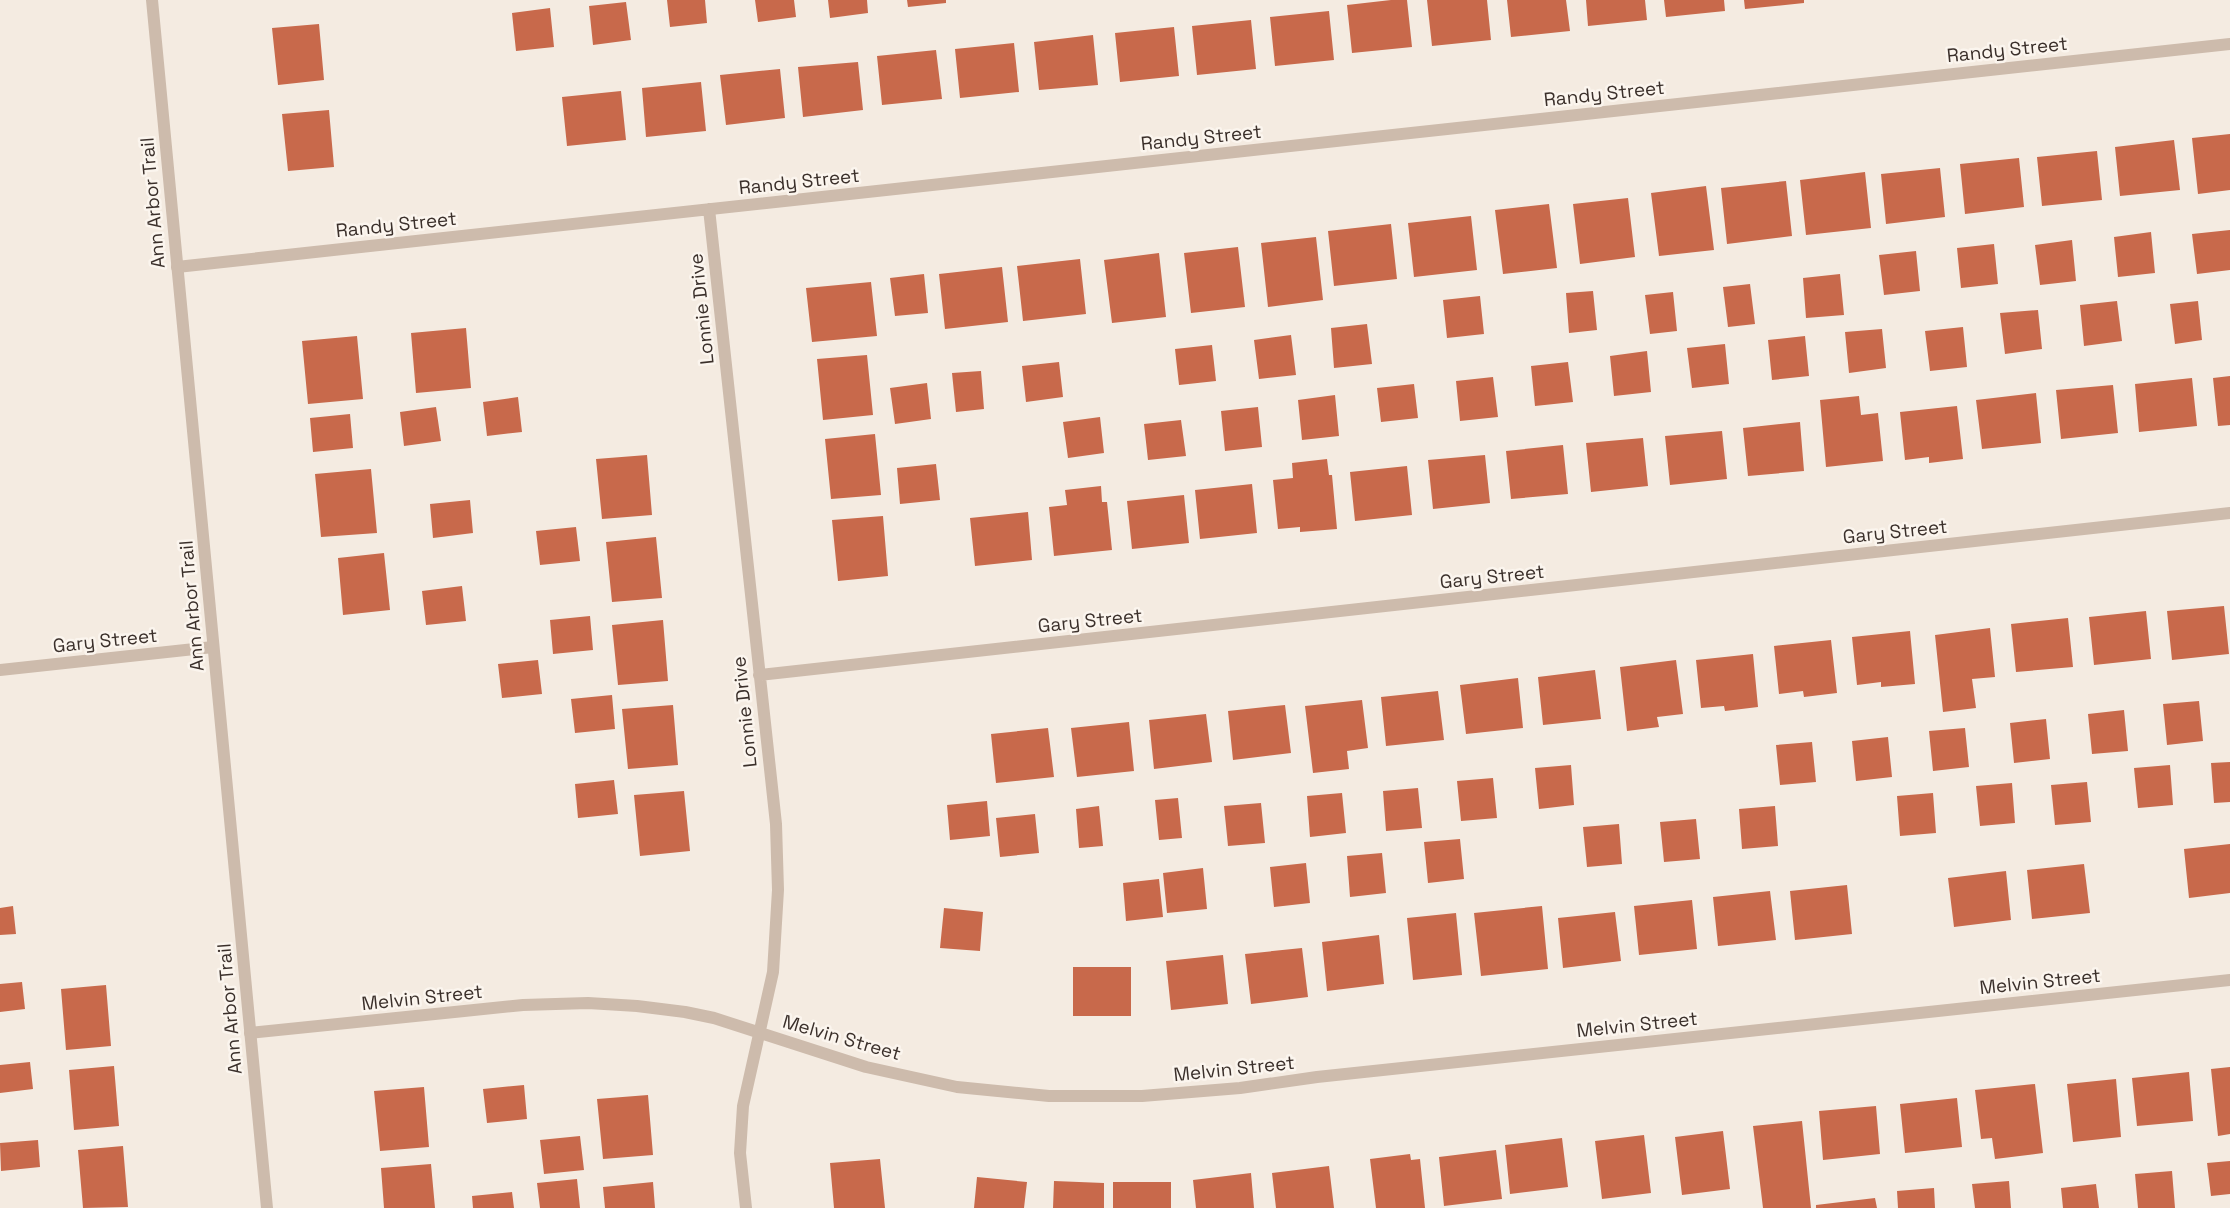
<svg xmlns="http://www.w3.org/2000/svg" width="2230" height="1208" font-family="'Space Grotesk',sans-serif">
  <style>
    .building { fill: #c8694b }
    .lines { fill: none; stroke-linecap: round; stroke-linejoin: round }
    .minor { stroke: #cdbbac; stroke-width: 12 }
    .tertiary { stroke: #cdbbac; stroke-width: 12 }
    .labels { text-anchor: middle; stroke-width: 5; stroke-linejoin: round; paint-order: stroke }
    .street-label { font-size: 19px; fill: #3b302b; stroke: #fbf5ee }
  </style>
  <rect width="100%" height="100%" fill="#f4ebe1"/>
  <path class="building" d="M 667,0 L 705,0 L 707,23 L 670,27 Z
    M 755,0 L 794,0 L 796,17 L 758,22 Z
    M 828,0 L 867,0 L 868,13 L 830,18 Z
    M 907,0 L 946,0 L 946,3 L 908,7 Z
    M 1391,0 L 1407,0 L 1412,47 L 1352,53 L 1347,5 Z
    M 1427,0 L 1487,0 L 1491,40 L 1432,46 Z
    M 1507,0 L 1566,0 L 1570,31 L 1511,37 Z
    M 1586,0 L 1645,0 L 1647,20 L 1588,26 Z
    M 1664,0 L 1724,0 L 1725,11 L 1666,17 Z
    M 1744,0 L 1804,0 L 1804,3 L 1745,9 Z
    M 626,2 L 631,40 L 593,45 L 589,6 Z
    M 550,8 L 554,47 L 516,51 L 512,13 Z
    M 1329,11 L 1334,60 L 1275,66 L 1270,17 Z
    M 1251,20 L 1256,69 L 1197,75 L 1192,26 Z
    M 319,24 L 324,80 L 278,85 L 272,28 Z
    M 1174,27 L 1179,76 L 1120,82 L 1115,33 Z
    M 1093,35 L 1098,85 L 1039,90 L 1034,42 Z
    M 1014,43 L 1019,92 L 960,98 L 955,49 Z
    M 936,50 L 942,99 L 882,105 L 877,56 Z
    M 858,62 L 863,110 L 803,117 L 798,67 Z
    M 780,69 L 785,118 L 726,125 L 720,75 Z
    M 701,82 L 706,131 L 646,137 L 642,88 Z
    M 621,91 L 626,140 L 567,146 L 562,97 Z
    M 329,110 L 334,167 L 288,171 L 282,114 Z
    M 2230,134 L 2230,190 L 2198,194 L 2192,138 Z
    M 2174,140 L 2180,190 L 2120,196 L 2115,147 Z
    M 2097,151 L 2102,200 L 2042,206 L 2037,157 Z
    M 2019,158 L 2024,207 L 1965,214 L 1960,164 Z
    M 1940,168 L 1945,217 L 1886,224 L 1881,174 Z
    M 1865,172 L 1871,228 L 1806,235 L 1800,180 Z
    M 1786,181 L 1792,236 L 1727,244 L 1721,188 Z
    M 1706,186 L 1714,250 L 1659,256 L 1651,193 Z
    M 1628,198 L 1635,257 L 1580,264 L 1573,204 Z
    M 1549,204 L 1557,268 L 1503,274 L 1495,210 Z
    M 1471,216 L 1477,270 L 1414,277 L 1408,223 Z
    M 1391,224 L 1397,279 L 1334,286 L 1328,231 Z
    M 2230,230 L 2230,270 L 2197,274 L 2192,234 Z
    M 2151,232 L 2155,273 L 2118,277 L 2114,237 Z
    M 1316,237 L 1323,300 L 1268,307 L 1261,243 Z
    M 2072,240 L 2076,281 L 2040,285 L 2035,245 Z
    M 1994,244 L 1998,284 L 1961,288 L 1957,248 Z
    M 1238,247 L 1245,307 L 1191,313 L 1184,253 Z
    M 1916,251 L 1920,291 L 1884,295 L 1879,255 Z
    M 1159,253 L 1166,317 L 1112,323 L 1104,260 Z
    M 1080,259 L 1086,314 L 1023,321 L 1017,266 Z
    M 1002,267 L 1008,322 L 945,329 L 939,274 Z
    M 924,274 L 928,313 L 895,316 L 890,278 Z
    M 1840,274 L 1844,315 L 1806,318 L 1803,278 Z
    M 871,282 L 877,336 L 812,342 L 806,288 Z
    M 1750,284 L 1755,324 L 1728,327 L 1723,287 Z
    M 1593,291 L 1597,330 L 1569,333 L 1566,293 Z
    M 1673,292 L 1677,331 L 1650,334 L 1645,295 Z
    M 1480,296 L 1484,334 L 1447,338 L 1443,300 Z
    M 2117,301 L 2122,341 L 2084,346 L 2080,305 Z
    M 2198,301 L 2202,340 L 2175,344 L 2170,304 Z
    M 2038,310 L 2042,349 L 2005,354 L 2000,313 Z
    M 1367,324 L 1372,364 L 1334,368 L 1331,328 Z
    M 1963,327 L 1967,367 L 1930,371 L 1925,331 Z
    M 466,328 L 471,388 L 416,393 L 411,333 Z
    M 1882,329 L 1886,368 L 1849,373 L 1845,332 Z
    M 1291,335 L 1296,375 L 1259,379 L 1254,340 Z
    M 357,336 L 363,399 L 308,404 L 302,341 Z
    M 1805,336 L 1809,376 L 1772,380 L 1768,340 Z
    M 1725,344 L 1729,384 L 1692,388 L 1687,348 Z
    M 1212,345 L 1216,381 L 1179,385 L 1175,349 Z
    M 1647,351 L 1651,392 L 1614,396 L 1610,356 Z
    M 867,355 L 873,415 L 823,420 L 817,359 Z
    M 1059,362 L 1063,397 L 1026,402 L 1022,366 Z
    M 1568,362 L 1573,402 L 1535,406 L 1531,366 Z
    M 981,371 L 984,409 L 956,412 L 952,373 Z
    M 2230,376 L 2230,425 L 2218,426 L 2213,378 Z
    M 1493,377 L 1498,417 L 1460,421 L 1456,381 Z
    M 2192,378 L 2197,426 L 2139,432 L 2135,384 Z
    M 927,383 L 931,419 L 895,424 L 890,388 Z
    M 1414,384 L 1418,418 L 1381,422 L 1377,388 Z
    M 2113,385 L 2118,433 L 2061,439 L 2056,390 Z
    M 2036,393 L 2041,443 L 1982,449 L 1976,400 Z
    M 1335,395 L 1339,436 L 1302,440 L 1298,400 Z
    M 1859,396 L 1861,415 L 1878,413 L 1883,461 L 1826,467 L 1820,400 Z
    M 518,397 L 522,432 L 487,436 L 483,402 Z
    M 1957,406 L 1963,459 L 1929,463 L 1929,457 L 1905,460 L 1900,412 Z
    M 436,407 L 441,441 L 404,446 L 400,412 Z
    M 1258,407 L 1262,447 L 1225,451 L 1221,411 Z
    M 350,414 L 353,448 L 313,452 L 310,418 Z
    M 1100,417 L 1104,453 L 1068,458 L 1063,422 Z
    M 1181,420 L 1186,456 L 1148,460 L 1144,424 Z
    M 1800,422 L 1804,471 L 1748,476 L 1743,428 Z
    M 1722,431 L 1727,479 L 1670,485 L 1665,436 Z
    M 875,434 L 881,495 L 831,499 L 825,439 Z
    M 1643,438 L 1648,486 L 1591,492 L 1586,443 Z
    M 1563,445 L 1568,494 L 1511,499 L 1506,451 Z
    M 647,455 L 652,515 L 602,519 L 596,459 Z
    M 1485,455 L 1490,503 L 1433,509 L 1428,460 Z
    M 1327,459 L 1329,475 L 1332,475 L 1337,529 L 1300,532 L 1300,527 L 1278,529 L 1273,480 L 1293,478 L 1292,463 Z
    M 936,464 L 940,500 L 900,504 L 897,468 Z
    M 1407,466 L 1412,515 L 1355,521 L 1350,472 Z
    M 371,469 L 377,533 L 321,537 L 315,474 Z
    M 1252,484 L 1257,533 L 1200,539 L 1195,490 Z
    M 1101,486 L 1102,502 L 1107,502 L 1112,550 L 1054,556 L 1049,507 L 1067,505 L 1065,490 Z
    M 1184,495 L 1189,543 L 1132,549 L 1127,501 Z
    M 470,500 L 473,533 L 433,538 L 430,504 Z
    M 1028,512 L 1032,560 L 975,566 L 970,518 Z
    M 883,516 L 888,576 L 838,581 L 832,520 Z
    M 576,527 L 580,561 L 540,565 L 536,531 Z
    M 656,537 L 662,598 L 612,602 L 606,542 Z
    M 384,553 L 390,610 L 343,615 L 338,558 Z
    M 462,586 L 466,621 L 426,625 L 422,591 Z
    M 2224,606 L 2229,654 L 2172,660 L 2167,611 Z
    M 2146,611 L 2151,659 L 2094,665 L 2089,617 Z
    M 590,616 L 593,650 L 553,654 L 550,620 Z
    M 2068,618 L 2073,667 L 2016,672 L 2011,624 Z
    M 663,620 L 668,681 L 618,685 L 612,625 Z
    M 1990,628 L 1995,677 L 1972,679 L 1976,708 L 1943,712 L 1935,635 Z
    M 1910,631 L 1915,684 L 1881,687 L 1881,682 L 1857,685 L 1852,637 Z
    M 1831,640 L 1837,693 L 1804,697 L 1803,691 L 1779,694 L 1774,646 Z
    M 1753,654 L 1758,707 L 1725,711 L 1724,706 L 1701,708 L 1696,660 Z
    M 538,660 L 542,694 L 502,698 L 498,664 Z
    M 1676,660 L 1683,714 L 1657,717 L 1659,727 L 1627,731 L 1620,667 Z
    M 1595,670 L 1601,719 L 1543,725 L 1538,677 Z
    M 1518,678 L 1523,728 L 1466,734 L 1460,685 Z
    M 1438,691 L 1444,740 L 1386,746 L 1381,697 Z
    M 612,695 L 615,729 L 575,733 L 571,699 Z
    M 1362,700 L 1368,748 L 1347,751 L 1349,769 L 1313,773 L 1305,706 Z
    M 2199,701 L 2203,741 L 2167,745 L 2163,704 Z
    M 673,705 L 678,765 L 628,769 L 622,709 Z
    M 1285,705 L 1291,753 L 1233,760 L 1228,711 Z
    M 2124,710 L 2128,751 L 2092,754 L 2088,714 Z
    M 1206,714 L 1212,762 L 1154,769 L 1149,720 Z
    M 2046,719 L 2050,759 L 2014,763 L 2010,723 Z
    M 1129,722 L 1134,771 L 1077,777 L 1071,728 Z
    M 1048,728 L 1054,777 L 996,783 L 991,734 Z
    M 1965,728 L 1969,767 L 1933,771 L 1929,731 Z
    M 1888,737 L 1892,777 L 1856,781 L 1852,741 Z
    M 1812,742 L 1816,782 L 1780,785 L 1776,745 Z
    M 2230,762 L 2230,802 L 2214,803 L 2211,763 Z
    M 1571,765 L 1574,805 L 1539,809 L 1535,768 Z
    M 2170,765 L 2173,805 L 2138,808 L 2134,768 Z
    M 1493,778 L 1497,818 L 1461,821 L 1457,781 Z
    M 614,780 L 618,814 L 578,818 L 575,784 Z
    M 2087,782 L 2091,822 L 2055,825 L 2051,785 Z
    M 2012,783 L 2015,823 L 1980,826 L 1976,786 Z
    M 1418,788 L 1422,828 L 1386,831 L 1383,791 Z
    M 684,791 L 690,851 L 640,856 L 634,795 Z
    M 1342,793 L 1346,833 L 1310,837 L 1307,796 Z
    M 1933,793 L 1936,833 L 1900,836 L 1897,796 Z
    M 1178,798 L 1182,838 L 1159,840 L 1155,800 Z
    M 987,801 L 990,836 L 950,840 L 947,805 Z
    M 1261,803 L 1265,843 L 1228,846 L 1224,806 Z
    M 1099,806 L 1103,846 L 1079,848 L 1076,809 Z
    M 1775,806 L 1778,846 L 1742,849 L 1739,809 Z
    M 1035,814 L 1039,853 L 1000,857 L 996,818 Z
    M 1696,819 L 1700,859 L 1664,862 L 1660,822 Z
    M 1619,824 L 1622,864 L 1587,867 L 1583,827 Z
    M 1460,839 L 1464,879 L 1428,883 L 1424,842 Z
    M 2230,844 L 2230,893 L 2189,898 L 2184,849 Z
    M 1382,853 L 1386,893 L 1350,897 L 1347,856 Z
    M 1306,863 L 1310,903 L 1274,907 L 1270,867 Z
    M 2084,864 L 2090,913 L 2032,919 L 2027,870 Z
    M 1203,868 L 1207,909 L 1167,913 L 1163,873 Z
    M 2006,871 L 2011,920 L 1954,927 L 1948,878 Z
    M 1159,879 L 1163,917 L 1126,921 L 1123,883 Z
    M 1847,885 L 1852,934 L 1795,940 L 1790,891 Z
    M 1770,891 L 1776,940 L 1718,946 L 1713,897 Z
    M 1692,900 L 1697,949 L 1639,955 L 1634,906 Z
    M 13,906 L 16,934 L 0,935 L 0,908 Z
    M 1542,906 L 1548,969 L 1481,976 L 1474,913 Z
    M 944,908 L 983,912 L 980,951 L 940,948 Z
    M 1615,912 L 1621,961 L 1563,968 L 1558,918 Z
    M 1456,913 L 1462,975 L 1413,980 L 1407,918 Z
    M 1379,935 L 1384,984 L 1327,991 L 1322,942 Z
    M 1302,948 L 1308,997 L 1251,1004 L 1245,954 Z
    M 1223,955 L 1228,1004 L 1171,1010 L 1166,961 Z
    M 1073,967 L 1131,967 L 1131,1016 L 1073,1016 Z
    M 22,982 L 25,1009 L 0,1012 L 0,984 Z
    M 106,985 L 111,1046 L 66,1050 L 61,989 Z
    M 30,1062 L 33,1089 L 0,1093 L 0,1065 Z
    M 114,1066 L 119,1126 L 74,1130 L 69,1070 Z
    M 2230,1067 L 2230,1134 L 2218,1136 L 2211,1069 Z
    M 2189,1072 L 2193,1121 L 2137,1126 L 2132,1078 Z
    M 2116,1079 L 2121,1137 L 2073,1142 L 2067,1084 Z
    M 2035,1084 L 2043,1153 L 1995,1159 L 1992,1138 L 1981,1139 L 1975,1090 Z
    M 524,1085 L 527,1119 L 487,1123 L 483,1089 Z
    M 424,1087 L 429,1147 L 380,1151 L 374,1091 Z
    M 648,1095 L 653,1155 L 603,1159 L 597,1099 Z
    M 1957,1098 L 1962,1147 L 1905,1153 L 1900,1104 Z
    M 1876,1106 L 1880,1154 L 1823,1160 L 1819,1111 Z
    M 1802,1121 L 1811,1208 L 1763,1208 L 1753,1126 Z
    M 1723,1131 L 1730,1189 L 1682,1195 L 1675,1137 Z
    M 1644,1135 L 1651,1193 L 1602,1199 L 1595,1141 Z
    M 580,1136 L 584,1170 L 544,1174 L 540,1140 Z
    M 1562,1138 L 1568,1187 L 1510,1194 L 1505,1145 Z
    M 38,1140 L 40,1167 L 1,1171 L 0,1143 Z
    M 123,1146 L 128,1207 L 83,1208 L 78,1150 Z
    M 1496,1150 L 1502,1199 L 1444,1206 L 1439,1157 Z
    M 1410,1154 L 1411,1160 L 1420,1159 L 1425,1208 L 1376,1208 L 1370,1159 Z
    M 880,1159 L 885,1208 L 834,1208 L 830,1163 Z
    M 2230,1161 L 2230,1194 L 2211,1196 L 2207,1163 Z
    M 431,1164 L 435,1208 L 384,1208 L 381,1168 Z
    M 1329,1166 L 1334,1208 L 1276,1208 L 1272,1173 Z
    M 2172,1171 L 2175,1208 L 2138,1208 L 2135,1174 Z
    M 1251,1173 L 1254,1208 L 1196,1208 L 1193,1180 Z
    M 977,1177 L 1027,1182 L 1024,1208 L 974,1208 Z
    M 577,1179 L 580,1208 L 540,1208 L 537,1183 Z
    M 1054,1181 L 1104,1183 L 1104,1208 L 1053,1208 Z
    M 2009,1181 L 2011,1208 L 1975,1208 L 1972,1184 Z
    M 653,1182 L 655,1208 L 605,1208 L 603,1187 Z
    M 1113,1182 L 1171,1182 L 1171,1208 L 1113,1208 Z
    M 2096,1184 L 2099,1208 L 2063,1208 L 2061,1188 Z
    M 1934,1188 L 1935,1208 L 1898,1208 L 1897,1191 Z
    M 512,1192 L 514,1208 L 473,1208 L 472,1196 Z
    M 1875,1198 L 1877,1208 L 1816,1208 L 1816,1205 Z"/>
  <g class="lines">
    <path class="minor" d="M 709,209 L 776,824 L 778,890 L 773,972 L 743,1106 L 740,1153 L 746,1208
      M 177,267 L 2230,44
      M 0,670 L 213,647
      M 759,675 L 2230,513
      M 250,1033 L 523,1005 L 588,1003 L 637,1006 L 685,1012 L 714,1018 L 866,1067 L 957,1087 L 1049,1096 L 1142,1096 L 1240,1088 L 1317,1077 L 2230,980"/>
    <path class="tertiary" d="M 152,0 L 267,1208"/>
  </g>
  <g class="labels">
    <g class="street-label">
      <text transform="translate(2007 49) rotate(-6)" y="7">Randy Street</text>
      <text transform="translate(1604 93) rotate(-6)" y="7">Randy Street</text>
      <text transform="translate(1201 137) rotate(-6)" y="7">Randy Street</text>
      <text transform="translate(799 181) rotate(-6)" y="7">Randy Street</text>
      <text transform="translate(152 203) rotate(-95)" y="7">Ann Arbor Trail</text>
      <text transform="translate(396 224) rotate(-6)" y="7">Randy Street</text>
      <text transform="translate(701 309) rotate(-96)" y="7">Lonnie Drive</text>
      <text transform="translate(1895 531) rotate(-6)" y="7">Gary Street</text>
      <text transform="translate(1492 576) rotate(-6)" y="7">Gary Street</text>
      <text transform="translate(191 606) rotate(-95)" y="7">Ann Arbor Trail</text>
      <text transform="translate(1090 620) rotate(-6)" y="7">Gary Street</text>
      <text transform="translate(105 640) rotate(-6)" y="7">Gary Street</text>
      <text transform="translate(744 712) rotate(-96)" y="7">Lonnie Drive</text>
      <text transform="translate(2040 981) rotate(-6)" y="7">Melvin Street</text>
      <text transform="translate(422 997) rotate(-6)" y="7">Melvin Street</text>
      <text transform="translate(229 1009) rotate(-95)" y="7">Ann Arbor Trail</text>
      <text transform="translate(1637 1024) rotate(-6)" y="7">Melvin Street</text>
      <text transform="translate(842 1037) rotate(16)" y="7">Melvin Street</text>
      <text transform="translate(1234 1068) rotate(-6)" y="7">Melvin Street</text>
    </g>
  </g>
</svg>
